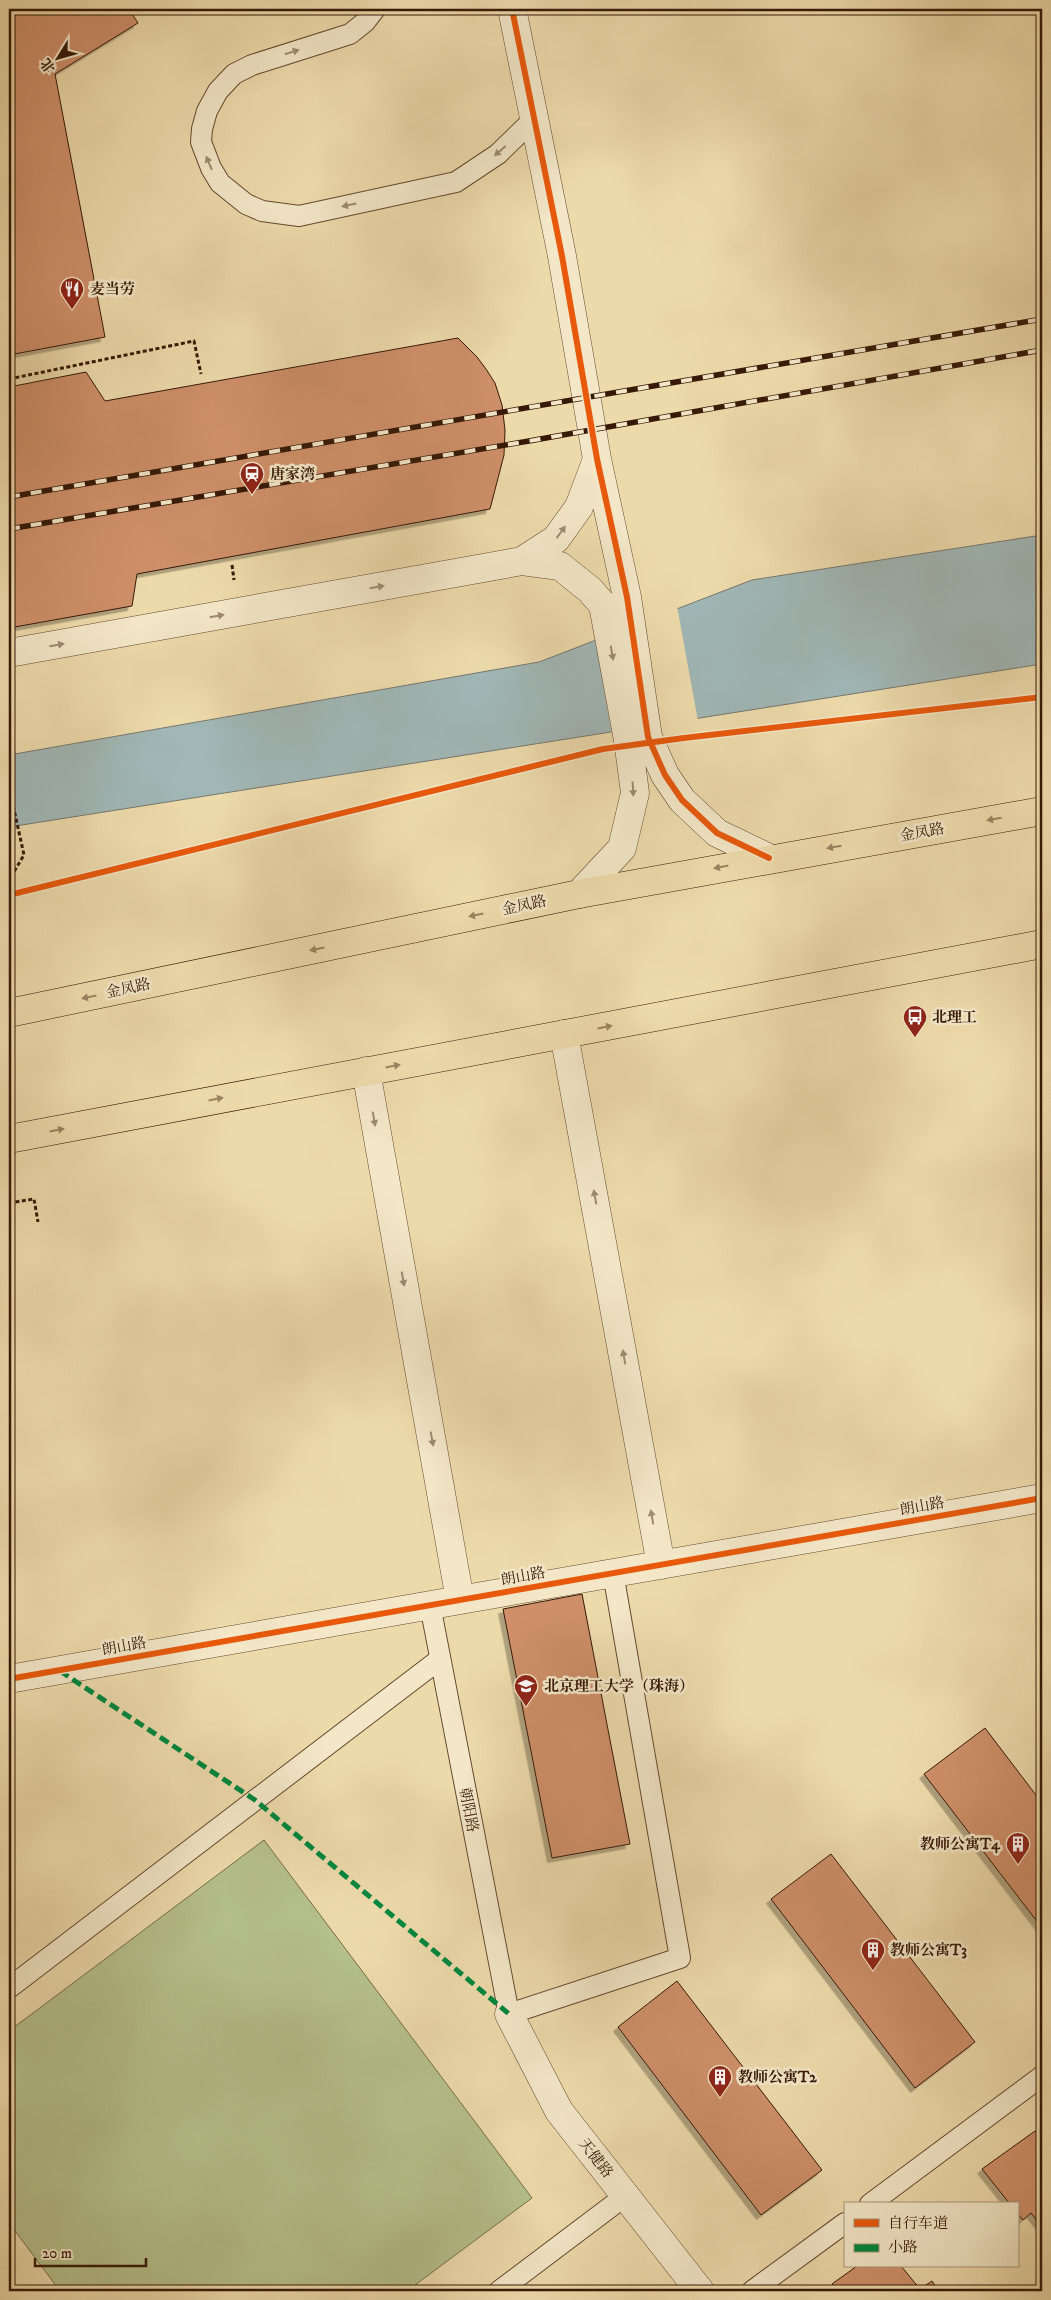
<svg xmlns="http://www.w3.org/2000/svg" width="1051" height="2300" font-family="'IM FELL DW Pica','Noto Serif SC',serif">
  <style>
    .green { fill: #b5c08b; stroke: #766c49 }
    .water { fill: #a0b7b6; stroke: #767870 }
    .pier { fill: #eddaab }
    .building { fill: #ce8f69; stroke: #361907; filter: url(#shadow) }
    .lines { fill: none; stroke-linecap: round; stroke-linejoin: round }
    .service-casing { stroke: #644930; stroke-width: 22 }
    .minor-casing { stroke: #644930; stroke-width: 29 }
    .trunk-casing { stroke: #361907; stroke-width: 29 }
    .path { stroke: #361907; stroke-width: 3; stroke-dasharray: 4 2.5; stroke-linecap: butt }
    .service { stroke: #f3e7c8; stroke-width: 20 }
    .minor { stroke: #f3e7c8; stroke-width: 28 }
    .trunk { stroke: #eddaab; stroke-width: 28 }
    .rail-casing { stroke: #361907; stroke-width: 5.5 }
    .rail { stroke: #f3e7c8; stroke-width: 4; stroke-dasharray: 11; stroke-linecap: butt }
    .quiet { stroke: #00873e; stroke-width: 5; stroke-dasharray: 10 5; stroke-linecap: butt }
    .cycleway-casing { stroke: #f3e7c8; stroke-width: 9 }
    .cycleway { stroke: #e8590c; stroke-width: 6 }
    .oneway { fill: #9e8a71 }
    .oneway2 { fill: #9b8361 }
    .labels { text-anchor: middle; stroke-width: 5; stroke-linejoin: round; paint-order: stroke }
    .poi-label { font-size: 15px; font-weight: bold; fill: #361907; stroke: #f3e7c8; text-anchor: start }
    .street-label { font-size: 15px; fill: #361907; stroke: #f3e7c8 }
  </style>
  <defs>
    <filter id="shadow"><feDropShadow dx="-4.5" dy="4.5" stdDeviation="0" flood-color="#0004"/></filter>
  </defs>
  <rect width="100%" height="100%" fill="#eddaab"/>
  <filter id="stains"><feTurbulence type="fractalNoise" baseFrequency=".004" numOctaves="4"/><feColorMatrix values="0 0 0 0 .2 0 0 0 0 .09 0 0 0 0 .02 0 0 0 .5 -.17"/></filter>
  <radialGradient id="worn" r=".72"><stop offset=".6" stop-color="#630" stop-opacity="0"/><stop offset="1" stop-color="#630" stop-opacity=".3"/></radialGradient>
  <path class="green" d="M 264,1840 L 532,2198 L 407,2291 L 60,2291 L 9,2223 L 9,2031 Z"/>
  <path class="water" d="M 1042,535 L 1042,664 L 9,827 L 9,755 L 539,662 L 752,580 Z"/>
  <path class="pier" d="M 677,606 L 698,721 L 612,734 L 595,638 Z"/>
  <path class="building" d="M 9,9 L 129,9 L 138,23 L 55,74 L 105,337 L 9,355 Z
    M 458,338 L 477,357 L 486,369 L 495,383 L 502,405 L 505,430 L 504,455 L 490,509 L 137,574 L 132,606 L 9,628 L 9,387 L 86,372 L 105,401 Z
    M 582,1594 L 630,1844 L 552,1858 L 503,1609 Z
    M 985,1728 L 1042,1803 L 1042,1928 L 924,1774 Z
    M 831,1854 L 975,2042 L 915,2088 L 771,1899 Z
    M 677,1981 L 822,2170 L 761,2215 L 618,2027 Z
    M 1035,2131 L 1042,2140 L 1042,2227 L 1031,2213 L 1023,2220 L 1017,2213 L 1017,2204 L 1010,2204 L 982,2169 Z
    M 857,2266 L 901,2266 L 920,2289 L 932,2281 L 939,2291 L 838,2291 L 832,2284 Z"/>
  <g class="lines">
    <g class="service-casing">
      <path id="service" d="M 375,9 L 365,22 L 350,34 L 252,65 L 234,74 L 218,91 L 207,111 L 202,129 L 201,142 L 211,168 L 220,183 L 246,204 L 262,211 L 299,216 L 456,182 L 498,154 L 535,118
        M 430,1605 L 509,2014 L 680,1958 L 613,1573
        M 9,1988 L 440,1659
        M 870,2204 L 1042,2076
        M 499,2291 L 625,2196
        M 752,2291 L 845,2223"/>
    </g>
    <g class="minor-casing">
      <path id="minor" d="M 512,9 L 562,256 L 597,459 L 627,597 L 648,737 L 665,775 L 682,800 L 717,833 L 769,858
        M 522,561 L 560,566 L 590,590 L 603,605 L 628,740 L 635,793 L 622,848 L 579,894
        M 9,653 L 522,561 L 556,539 L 579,507 L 597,459
        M 564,1034 L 661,1565
        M 366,1071 L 460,1600
        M 9,1679 L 1042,1498
        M 509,2014 L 559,2111 L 700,2291"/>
    </g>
    <g class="trunk-casing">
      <path id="trunk" d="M 9,1013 L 579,894 L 1042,811
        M 9,1139 L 1042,944"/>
    </g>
    <path class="path" d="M 9,379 L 194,341 L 201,374
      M 232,565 L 234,580
      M 9,787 L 24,855 L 9,880
      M 9,1203 L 34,1199 L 38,1222"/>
    <use href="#service" class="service"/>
    <use href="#minor" class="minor"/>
    <use href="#trunk" class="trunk"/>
    <g class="rail-casing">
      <path id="rail" d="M 9,497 L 1042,319
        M 9,529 L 529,441 L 1042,350"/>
    </g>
    <use href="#rail" class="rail"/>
    <path class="quiet" d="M 60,1671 L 255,1800 L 509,2014"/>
    <g class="cycleway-casing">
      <path id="cycleway" d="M 512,9 L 562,256 L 597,459 L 627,597 L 648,737 L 665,775 L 682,800 L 717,833 L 769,858
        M 9,895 L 603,749 L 684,738 L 1042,697
        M 9,1679 L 1042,1498"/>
    </g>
    <use href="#cycleway" class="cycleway"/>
  </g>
  <defs><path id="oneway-solid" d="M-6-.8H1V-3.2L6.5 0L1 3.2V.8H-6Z" transform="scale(1.25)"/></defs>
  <g class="oneway">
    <use href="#oneway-solid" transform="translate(292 52) rotate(-17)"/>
    <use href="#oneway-solid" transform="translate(500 151) rotate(139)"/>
    <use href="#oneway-solid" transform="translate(209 163) rotate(-113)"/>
    <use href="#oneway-solid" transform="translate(349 205) rotate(168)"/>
    <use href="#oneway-solid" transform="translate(561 532) rotate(-54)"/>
    <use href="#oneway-solid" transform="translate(377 587) rotate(-10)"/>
    <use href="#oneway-solid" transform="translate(217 616) rotate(-10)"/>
    <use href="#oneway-solid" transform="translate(57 645) rotate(-10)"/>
    <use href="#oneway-solid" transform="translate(612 653) rotate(80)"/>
    <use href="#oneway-solid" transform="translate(633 789) rotate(87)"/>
    <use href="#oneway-solid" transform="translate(374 1119) rotate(80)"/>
    <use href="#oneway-solid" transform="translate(595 1197) rotate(-100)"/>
    <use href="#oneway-solid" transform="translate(403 1279) rotate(80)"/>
    <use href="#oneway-solid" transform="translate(624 1357) rotate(-100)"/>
    <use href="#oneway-solid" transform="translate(432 1439) rotate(80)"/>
    <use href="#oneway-solid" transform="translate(652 1517) rotate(-100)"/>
  </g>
  <g class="oneway2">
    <use href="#oneway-solid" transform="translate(994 819) rotate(170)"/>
    <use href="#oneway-solid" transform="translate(834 847) rotate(170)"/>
    <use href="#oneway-solid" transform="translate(721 867) rotate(169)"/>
    <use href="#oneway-solid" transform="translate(476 915) rotate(168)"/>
    <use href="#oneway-solid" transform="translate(317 949) rotate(168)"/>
    <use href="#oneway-solid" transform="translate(89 997) rotate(168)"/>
    <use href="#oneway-solid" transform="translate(605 1027) rotate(-11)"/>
    <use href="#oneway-solid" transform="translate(393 1066) rotate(-11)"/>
    <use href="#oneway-solid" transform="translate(216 1099) rotate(-11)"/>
    <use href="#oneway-solid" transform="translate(57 1130) rotate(-11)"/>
  </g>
  <defs>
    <g id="restaurant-pin" transform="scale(1.25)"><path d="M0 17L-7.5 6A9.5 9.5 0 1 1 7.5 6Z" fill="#8f2418" stroke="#f3e7c8"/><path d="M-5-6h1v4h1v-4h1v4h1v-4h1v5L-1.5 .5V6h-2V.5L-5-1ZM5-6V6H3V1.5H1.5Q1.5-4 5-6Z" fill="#fff"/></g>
    <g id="station-pin" transform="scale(1.25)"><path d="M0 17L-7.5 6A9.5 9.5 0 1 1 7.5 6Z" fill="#8f2418" stroke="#f3e7c8"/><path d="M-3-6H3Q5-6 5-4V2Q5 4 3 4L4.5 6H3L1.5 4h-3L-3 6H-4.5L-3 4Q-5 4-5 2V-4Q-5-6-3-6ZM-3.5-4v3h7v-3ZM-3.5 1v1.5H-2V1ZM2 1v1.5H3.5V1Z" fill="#fff"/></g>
    <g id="bus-pin" transform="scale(1.25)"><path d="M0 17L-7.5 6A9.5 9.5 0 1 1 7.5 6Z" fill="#8f2418" stroke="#f3e7c8"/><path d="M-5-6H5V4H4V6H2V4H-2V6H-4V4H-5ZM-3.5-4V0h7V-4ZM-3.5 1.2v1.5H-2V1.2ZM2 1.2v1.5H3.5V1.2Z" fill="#fff"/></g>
    <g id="university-pin" transform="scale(1.25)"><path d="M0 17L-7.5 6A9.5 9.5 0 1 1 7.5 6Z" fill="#8f2418" stroke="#f3e7c8"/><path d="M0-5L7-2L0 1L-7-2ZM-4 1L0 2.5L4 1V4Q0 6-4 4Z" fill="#fff"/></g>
    <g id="building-pin" transform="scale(1.25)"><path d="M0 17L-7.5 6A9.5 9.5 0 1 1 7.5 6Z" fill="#8f2418" stroke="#f3e7c8"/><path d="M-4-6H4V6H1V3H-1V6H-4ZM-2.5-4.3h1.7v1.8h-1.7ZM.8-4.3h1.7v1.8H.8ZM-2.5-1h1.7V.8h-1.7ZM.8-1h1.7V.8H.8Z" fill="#fff"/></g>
  </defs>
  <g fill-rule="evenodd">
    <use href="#restaurant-pin" x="72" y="289"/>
    <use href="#station-pin" x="252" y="474"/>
    <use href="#bus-pin" x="915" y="1017"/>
    <use href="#university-pin" x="526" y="1686"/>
    <use href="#building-pin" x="1018" y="1844"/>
    <use href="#building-pin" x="873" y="1950"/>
    <use href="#building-pin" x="720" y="2077"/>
  </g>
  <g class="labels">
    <g class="poi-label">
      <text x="90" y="294">麦当劳</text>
      <text x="270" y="479">唐家湾</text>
      <text x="932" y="1022">北理工</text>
      <text x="544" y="1691">北京理工大学（珠海）</text>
      <text x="1000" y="1849" text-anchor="end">教师公寓T4</text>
      <text x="890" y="1955">教师公寓T3</text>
      <text x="738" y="2082">教师公寓T2</text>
    </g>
    <g class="street-label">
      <text transform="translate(922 832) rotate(-10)" y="5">金凤路</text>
      <text transform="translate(524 905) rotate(-12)" y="5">金凤路</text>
      <text transform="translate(128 988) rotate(-12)" y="5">金凤路</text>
      <text transform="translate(922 1506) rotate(-10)" y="5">朗山路</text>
      <text transform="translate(523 1576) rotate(-10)" y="5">朗山路</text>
      <text transform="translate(124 1646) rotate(-10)" y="5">朗山路</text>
      <text transform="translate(469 1810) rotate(79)" y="5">朝阳路</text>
      <text transform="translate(596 2158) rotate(52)" y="5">天健路</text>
    </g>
  </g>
  <rect width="1051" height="2300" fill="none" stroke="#eddaab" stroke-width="30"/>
  <rect x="10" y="10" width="1031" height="2280" fill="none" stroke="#361907" stroke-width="2.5"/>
  <rect x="15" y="15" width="1021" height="2270" fill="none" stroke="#361907"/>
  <rect x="844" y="2202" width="175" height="65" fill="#f3e7c8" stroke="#a7957b"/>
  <rect x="854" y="2219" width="25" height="8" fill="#e8590c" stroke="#a7957b"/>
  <text x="888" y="2228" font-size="15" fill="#361907">自行车道</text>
  <rect x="854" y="2244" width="25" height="8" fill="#00873e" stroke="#a7957b"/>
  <text x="888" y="2252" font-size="15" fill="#361907">小路</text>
  <g transform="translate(58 58) rotate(233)" stroke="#f3e7c8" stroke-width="4" paint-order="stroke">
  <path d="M0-4L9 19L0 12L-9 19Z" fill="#361907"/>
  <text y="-8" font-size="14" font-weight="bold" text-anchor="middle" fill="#361907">北</text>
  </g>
  <path d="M35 2258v8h111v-8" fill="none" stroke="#361907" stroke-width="2.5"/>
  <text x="42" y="2258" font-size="15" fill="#361907" stroke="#f3e7c8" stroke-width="4" paint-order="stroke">20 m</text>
  <rect width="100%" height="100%" filter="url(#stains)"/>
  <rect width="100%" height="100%" fill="url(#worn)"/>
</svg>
